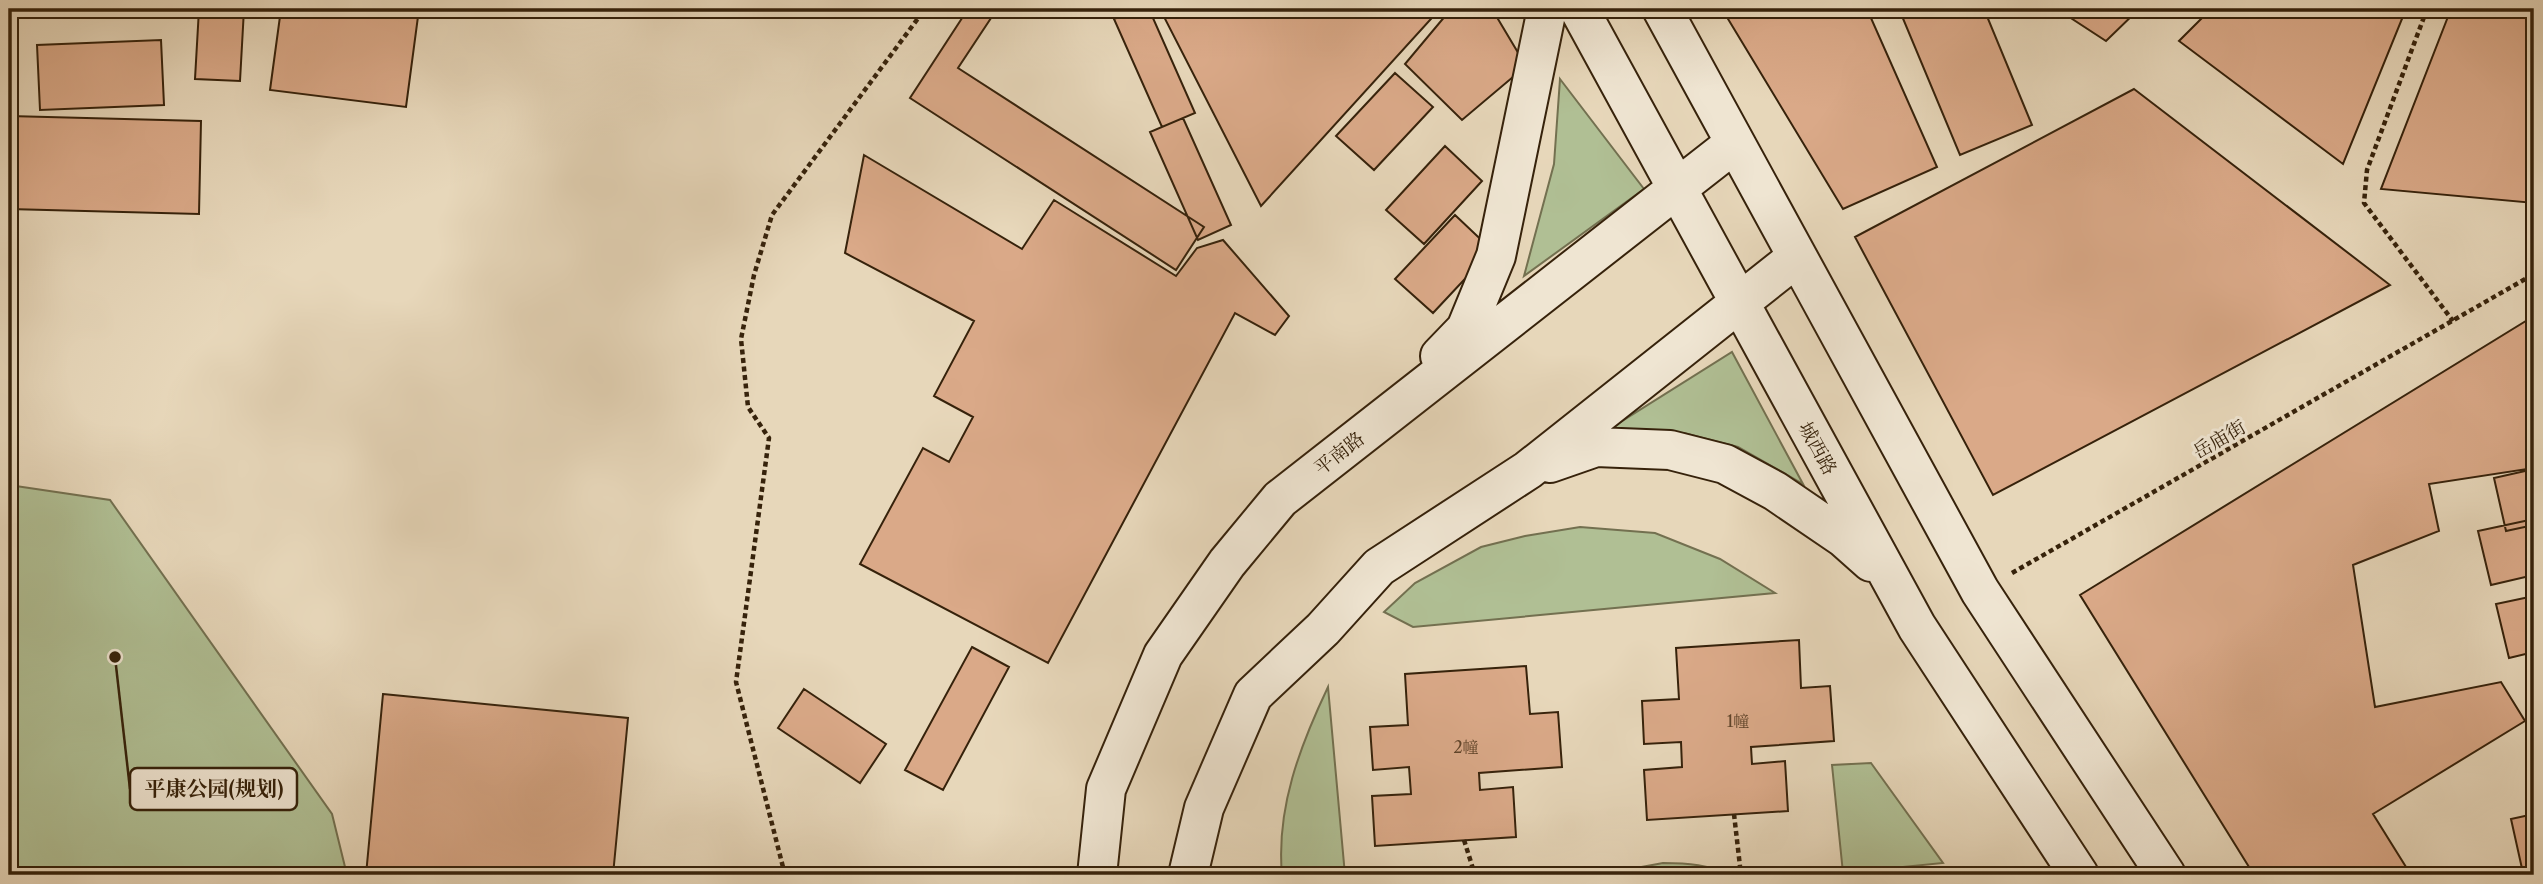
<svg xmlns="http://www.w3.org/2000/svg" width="2543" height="884" font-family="'Libre Caslon Text','Noto Serif SC',serif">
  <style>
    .green { fill: #b0bf94; stroke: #737050; stroke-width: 2 }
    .building { fill: #daa988; stroke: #36220b; stroke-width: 2 }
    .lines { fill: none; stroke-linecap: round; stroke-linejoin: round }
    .secondary-casing { stroke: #36220b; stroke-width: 42 }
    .path { stroke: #36220b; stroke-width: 4.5; stroke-dasharray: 5 3.5; stroke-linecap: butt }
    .secondary { stroke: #efe5d2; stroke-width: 38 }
    .labels { text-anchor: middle; stroke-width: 6; stroke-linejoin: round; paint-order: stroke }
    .number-label { font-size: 16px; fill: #5f442a }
    .street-label { font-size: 19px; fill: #36220b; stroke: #efe5d2 }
    .leader { fill: none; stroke: #36220b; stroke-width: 2.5 }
    .callout-dot { fill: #36220b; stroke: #efe5d2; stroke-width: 2.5 }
    .callout { fill: #efe5d2; stroke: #36220b; stroke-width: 2.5 }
    .callout-label { font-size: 21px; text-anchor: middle; font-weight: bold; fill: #36220b }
  </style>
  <rect width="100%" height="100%" fill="#e7d7ba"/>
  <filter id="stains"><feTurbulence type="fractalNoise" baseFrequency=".00286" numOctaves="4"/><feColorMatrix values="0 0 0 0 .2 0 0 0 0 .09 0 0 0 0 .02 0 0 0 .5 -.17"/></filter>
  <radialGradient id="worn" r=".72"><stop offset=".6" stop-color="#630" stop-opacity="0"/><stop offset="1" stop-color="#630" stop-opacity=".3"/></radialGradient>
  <path class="green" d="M 1560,79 L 1644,189 L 1524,276 L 1554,164 Z
    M 1732,352 L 1803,484 L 1738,447 L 1684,433 L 1608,430 Z
    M 9,485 L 110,500 L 332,814 L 347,875 L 9,875 Z
    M 1580,527 L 1655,533 L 1720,559 L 1775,593 L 1413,627 L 1384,612 L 1415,583 L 1481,547 L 1525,536 Z
    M 1328,687 L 1345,875 L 1282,875 C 1276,808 1300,746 1328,687 Z
    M 1871,763 L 1943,863 L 1843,873 L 1832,765 Z
    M 1663,863 C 1688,863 1709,865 1732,875 L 1620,875 L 1636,868 Z"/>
  <path class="building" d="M 199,9 L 244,9 L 240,81 L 195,79 Z
    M 281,9 L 419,9 L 406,107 L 270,90 Z
    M 968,9 L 997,9 L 958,68 L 1204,227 L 1176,270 L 910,98 Z
    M 1137,9 L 1149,9 L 1195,113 L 1162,127 L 1114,19 Z
    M 1169,9 L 1440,9 L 1261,206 L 1162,13 Z
    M 1451,9 L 1492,9 L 1526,66 L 1462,120 L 1405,64 Z
    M 1722,9 L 1867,9 L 1937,167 L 1843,209 Z
    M 1899,9 L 1984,9 L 2032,125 L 1960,155 Z
    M 2057,9 L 2139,9 L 2106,41 Z
    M 2211,9 L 2406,9 L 2343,164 L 2179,41 Z
    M 2451,9 L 2534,9 L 2534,203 L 2381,189 Z
    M 161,40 L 164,105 L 40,110 L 37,45 Z
    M 1395,73 L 1433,107 L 1374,170 L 1336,136 Z
    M 2134,89 L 2390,285 L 1993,495 L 1855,237 Z
    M 9,116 L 201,121 L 199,214 L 9,209 Z
    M 1183,118 L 1231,225 L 1198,240 L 1150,132 Z
    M 1445,146 L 1482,181 L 1424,244 L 1386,210 Z
    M 864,155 L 1022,249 L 1054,200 L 1176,276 L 1197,248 L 1223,240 L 1289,316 L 1275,335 L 1235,313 L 1048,663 L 860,564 L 923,448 L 949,462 L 973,417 L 934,396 L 974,321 L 845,253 Z
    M 1455,215 L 1492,250 L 1433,313 L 1395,279 Z
    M 2534,316 L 2534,468 L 2429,484 L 2439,531 L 2353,565 L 2375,707 L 2501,682 L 2525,721 L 2373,814 L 2411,875 L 2254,875 L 2080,595 Z
    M 2534,469 L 2534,525 L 2506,531 L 2494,478 Z
    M 2534,519 L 2534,575 L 2491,585 L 2478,531 Z
    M 2534,596 L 2534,652 L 2509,658 L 2496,604 Z
    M 1799,640 L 1801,688 L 1830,686 L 1834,741 L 1751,747 L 1752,764 L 1785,761 L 1788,811 L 1647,820 L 1644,770 L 1682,767 L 1681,742 L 1644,744 L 1642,701 L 1679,699 L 1676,648 Z
    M 972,647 L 1009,667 L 943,790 L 905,770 Z
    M 1526,666 L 1530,714 L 1558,712 L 1562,767 L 1479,773 L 1480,790 L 1513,787 L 1516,837 L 1375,846 L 1372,796 L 1411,794 L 1409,767 L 1373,770 L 1370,727 L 1408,725 L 1405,674 Z
    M 804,689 L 886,744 L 860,783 L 778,728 Z
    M 383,694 L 628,718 L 613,875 L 366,875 Z
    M 2534,814 L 2534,870 L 2523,873 L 2511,819 Z"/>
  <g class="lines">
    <g class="secondary-casing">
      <path id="secondary" d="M 1579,9 L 1917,627 L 2079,875
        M 1662,9 L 1980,591 L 2166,875
        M 1440,356 L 1466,329 L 1496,256 L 1547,9
        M 1550,463 L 1596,447 L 1670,450 L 1725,464 L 1775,491 L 1844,538 L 1871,562
        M 1097,875 L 1106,789 L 1163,655 L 1227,563 L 1280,499 L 1735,143
        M 1188,875 L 1204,808 L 1253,695 L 1323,629 L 1379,567 L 1528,470 L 1797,257"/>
    </g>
    <path class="path" d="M 2427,9 L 2367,170 L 2364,203 L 2453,321
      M 9,11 L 13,9
      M 2012,573 L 2534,274
      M 1734,814 L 1741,875
      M 1464,840 L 1475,875
      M 785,875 L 736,682 L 769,438 L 748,407 L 741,339 L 754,275 L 772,215 L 925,9"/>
    <use href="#secondary" class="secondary"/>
  </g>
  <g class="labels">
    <g class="number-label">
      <text x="1738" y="727">1幢</text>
      <text x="1466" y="753">2幢</text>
    </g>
    <g class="street-label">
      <text transform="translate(2219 439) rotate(-30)" y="7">岳庙街</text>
      <text transform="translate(1818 448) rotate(61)" y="7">城西路</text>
      <text transform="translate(1339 453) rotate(-38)" y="7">平南路</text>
    </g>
  </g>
  <path class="leader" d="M115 657L130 789"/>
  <circle class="callout-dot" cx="115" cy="657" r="7"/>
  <rect class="callout" x="130" y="768" width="167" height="42" rx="7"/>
  <g class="callout-label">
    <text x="214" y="796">平康公园(规划)</text>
  </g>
  <rect width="2543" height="884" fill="none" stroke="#e7d7ba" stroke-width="35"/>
  <rect x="10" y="10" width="2522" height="863" fill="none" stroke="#36220b" stroke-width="3.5"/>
  <rect x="18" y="18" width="2508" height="849" fill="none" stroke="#36220b" stroke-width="2"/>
  <rect width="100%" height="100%" filter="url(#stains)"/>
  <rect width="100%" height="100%" fill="url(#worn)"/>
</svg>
